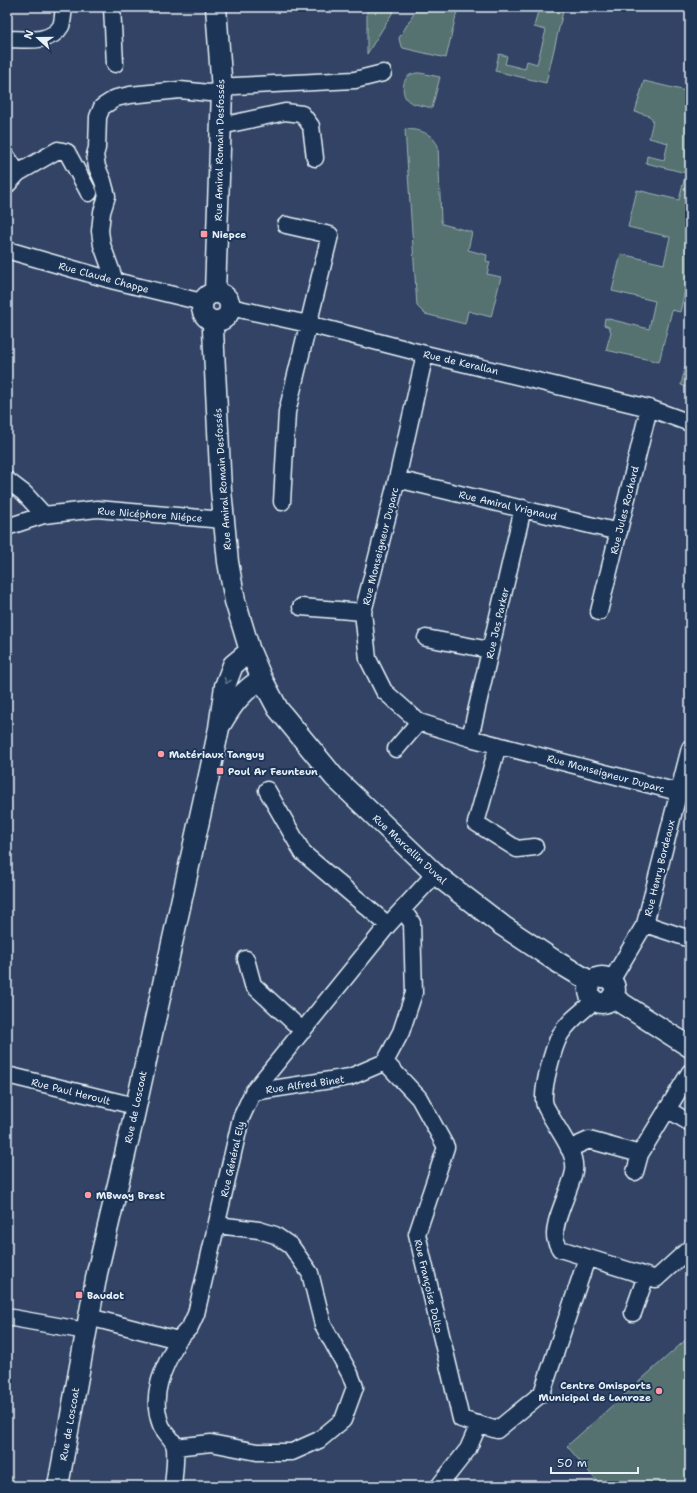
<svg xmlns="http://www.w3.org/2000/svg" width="697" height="1493" font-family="'Shantell Sans',sans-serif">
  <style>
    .green { fill: #54716f; stroke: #9eb1b4 }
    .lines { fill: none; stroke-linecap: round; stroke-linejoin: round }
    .minor-casing { stroke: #e8f1f8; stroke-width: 19 }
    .major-casing { stroke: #e8f1f8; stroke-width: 23 }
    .minor { stroke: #1d3557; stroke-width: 16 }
    .major { stroke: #1d3557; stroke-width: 20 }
    .oneway { stroke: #64778f }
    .poi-dot { fill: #ff9aa2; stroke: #1d3557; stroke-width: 1.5 }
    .labels { text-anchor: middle; stroke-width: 4; stroke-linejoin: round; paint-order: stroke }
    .street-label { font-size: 10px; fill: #e8f1f8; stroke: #1d3557 }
    .poi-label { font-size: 10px; font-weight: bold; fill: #e8f1f8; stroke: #1d3557; text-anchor: start }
  </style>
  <rect width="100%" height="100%" fill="#324365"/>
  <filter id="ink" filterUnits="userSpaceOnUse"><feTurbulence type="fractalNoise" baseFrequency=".025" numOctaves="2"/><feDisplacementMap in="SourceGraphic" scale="8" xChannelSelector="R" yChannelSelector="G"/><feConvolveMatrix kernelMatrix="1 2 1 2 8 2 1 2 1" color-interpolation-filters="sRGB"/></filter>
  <g filter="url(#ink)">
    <path class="green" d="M 367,7 L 396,7 L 367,54 Z
      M 418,7 L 458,7 L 446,58 L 403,48 L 400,43 L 399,38 Z
      M 539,7 L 564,7 L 546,83 L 495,71 L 499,54 L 507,56 L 505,64 L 525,69 L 527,61 L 537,64 L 546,30 L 534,27 Z
      M 416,73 L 420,73 L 440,77 L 432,108 C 425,106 416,105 410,102 C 401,97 401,80 410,75 C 411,74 414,74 416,73 Z
      M 644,81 L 690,92 L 690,270 L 680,312 L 672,310 L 659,362 L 606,350 L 611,332 L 609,327 L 604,325 L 605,318 L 649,329 L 655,301 L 612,291 L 621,254 L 664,264 L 670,237 L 628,227 L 637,190 L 679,200 L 686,173 L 646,163 L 647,156 L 664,160 L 668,143 L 649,138 C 653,118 658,117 635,112 Z
      M 405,129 C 420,130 431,132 438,146 L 441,220 L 442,224 L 472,232 L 468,250 L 487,255 L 486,261 L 490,262 L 487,274 L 501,277 L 491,317 L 468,311 L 465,324 L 425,314 L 417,306 Z
      M 690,347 L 690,388 L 681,385 Z
      M 690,1336 L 690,1486 L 601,1486 L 567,1446 Z"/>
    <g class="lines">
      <g class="minor-casing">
        <path id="minor" d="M 112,7 L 115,64
          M 7,39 C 24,39 51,44 61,26 C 63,21 63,13 64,7
          M 221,126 L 285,112 L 302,114 L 311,126 L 315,158
          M 7,157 L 18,173
          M 7,185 L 18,173 L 58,150 L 67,152 L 89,193
          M 7,250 L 115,281 L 202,302
          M 115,281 L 102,245 L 100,231 L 102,212 L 107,196 L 103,181 L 97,167 L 95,155 L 97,148 L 98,117 L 102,107 L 116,98 L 130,95 L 180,90 L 209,93 L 222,91 L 235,86 L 355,80 L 383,73
          M 230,307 L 308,324 L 425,354 L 649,408 L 690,423
          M 425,354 L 397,479 L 363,612 L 368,659 L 384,691 L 419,722 L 470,738 L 678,792
          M 397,479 L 619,532
          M 7,480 L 24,493 L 44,515
          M 282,502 L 287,412 L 330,235 L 286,225
          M 7,527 L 44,515 L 97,509 L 223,520
          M 301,607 L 363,612
          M 599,612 L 649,408
          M 426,638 L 490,650
          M 470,738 L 523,508
          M 498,745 L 476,823 L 517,849 L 535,847
          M 396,749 L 419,722
          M 267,790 L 303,853 L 388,925
          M 645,924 L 690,939
          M 246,959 L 253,985 L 303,1031
          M 611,981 L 645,924 L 690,748
          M 594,1001 C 583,1011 568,1021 560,1035 C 553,1048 543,1086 544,1100 C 544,1103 546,1108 548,1111 C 556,1128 577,1152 574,1171 C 571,1190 550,1225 556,1241 C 557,1244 559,1247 560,1249 L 656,1279 L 690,1248
          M 385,1062 L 419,1098 L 446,1147 L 417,1234 L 461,1419 L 497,1430 L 542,1393 L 587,1258
          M 7,1075 L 135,1106
          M 253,1092 L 350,1077 L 385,1062 L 401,1032 L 414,993 L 412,923 L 403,910
          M 667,1109 L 690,1123
          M 569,1149 L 589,1140 L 640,1154 L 690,1072
          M 635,1172 L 640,1154
          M 633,1313 L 646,1276
          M 7,1317 L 86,1331
          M 89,1317 L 178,1340 L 190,1327 L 196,1314 L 241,1118 L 253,1092 L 388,925 L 435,874
          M 175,1447 L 211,1443 L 257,1452 L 292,1452 L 319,1440 L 343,1420 L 355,1387 L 350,1374 L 323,1325 L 310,1273 L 291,1246 L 275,1235 L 259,1230 L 217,1225
          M 173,1486 C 174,1474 176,1461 175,1449 C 175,1440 164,1433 161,1425 C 149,1394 164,1367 178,1340
          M 439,1486 L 468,1449 L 479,1424"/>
      </g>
      <g class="major-casing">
        <path id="major" d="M 215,292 L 222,91 L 216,7
          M202 307a14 14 0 1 1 28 0a14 14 0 1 1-28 0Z
          M 214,321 L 213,330 L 221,490 L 228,562 L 235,601 L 250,651 L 262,679 L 278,709 L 334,777 L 435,874 L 503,926 L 554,960 L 591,982
          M 221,724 C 232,705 243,690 262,679
          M589 990a13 13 0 1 1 26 0a13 13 0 1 1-26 0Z
          M 612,997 L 690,1047
          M 58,1486 L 97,1273 L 131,1129 L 210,771 L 219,728 L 225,686 L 233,665 L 250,651"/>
      </g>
      <use href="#minor" class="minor"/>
      <use href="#major" class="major"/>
    </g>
    <defs><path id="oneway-chevron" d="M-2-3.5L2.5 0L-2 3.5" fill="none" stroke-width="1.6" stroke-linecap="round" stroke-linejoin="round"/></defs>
    <use class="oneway" href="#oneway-chevron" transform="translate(227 681) rotate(111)"/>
  </g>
  <g class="poi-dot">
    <rect x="200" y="230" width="8" height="8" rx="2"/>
    <circle cx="161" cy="754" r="4"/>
    <rect x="216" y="767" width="8" height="8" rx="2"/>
    <circle cx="88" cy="1195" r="4"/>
    <rect x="75" y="1291" width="8" height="8" rx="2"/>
    <circle cx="659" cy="1391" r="4"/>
  </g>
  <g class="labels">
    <g class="street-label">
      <text transform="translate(219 150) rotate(-89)" y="4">Rue Amiral Romain Desfossés</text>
      <text transform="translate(104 277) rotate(15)" y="4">Rue Claude Chappe</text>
      <text transform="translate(461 362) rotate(13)" y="4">Rue de Kerallan</text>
      <text transform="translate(222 479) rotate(-94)" y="4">Rue Amiral Romain Desfossés</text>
      <text transform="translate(508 505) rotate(13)" y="4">Rue Amiral Vrignaud</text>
      <text transform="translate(624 510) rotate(-76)" y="4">Rue Jules Rochard</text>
      <text transform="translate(150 514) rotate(4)" y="4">Rue Nicéphore Niépce</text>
      <text transform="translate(380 546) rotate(-76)" y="4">Rue Monseigneur Duparc</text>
      <text transform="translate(497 623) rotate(-77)" y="4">Rue Jos Parker</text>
      <text transform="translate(606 773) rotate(15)" y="4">Rue Monseigneur Duparc</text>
      <text transform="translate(410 849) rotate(43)" y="4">Rue Marcellin Duval</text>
      <text transform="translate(659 868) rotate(-76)" y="4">Rue Henry Bordeaux</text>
      <text transform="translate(305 1084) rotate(-8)" y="4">Rue Alfred Binet</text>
      <text transform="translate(71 1091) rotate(14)" y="4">Rue Paul Heroult</text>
      <text transform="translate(135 1107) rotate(-78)" y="4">Rue de Loscoat</text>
      <text transform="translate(232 1159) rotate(-77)" y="4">Rue Général Ely</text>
      <text transform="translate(429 1286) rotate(77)" y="4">Rue Françoise Dolto</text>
      <text transform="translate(69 1424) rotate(-80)" y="4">Rue de Loscoat</text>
    </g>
    <g class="poi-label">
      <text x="212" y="238">Niepce</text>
      <text x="169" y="758">Matériaux Tanguy</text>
      <text x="228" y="775">Poul Ar Feunteun</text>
      <text x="96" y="1199">MBway Brest</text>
      <text x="87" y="1299">Baudot</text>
      <text x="651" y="1389" text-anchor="end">Centre Omisports<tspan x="651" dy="12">Municipal de Lanroze</tspan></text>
    </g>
  </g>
  <rect width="697" height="1493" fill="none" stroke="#1d3557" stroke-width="24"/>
  <rect x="12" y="12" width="673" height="1469" fill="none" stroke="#e8f1f8" stroke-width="1.5" filter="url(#ink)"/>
  <g transform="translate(38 38) rotate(291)" stroke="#1d3557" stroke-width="3" paint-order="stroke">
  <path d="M0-3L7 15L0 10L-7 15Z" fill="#e8f1f8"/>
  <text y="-6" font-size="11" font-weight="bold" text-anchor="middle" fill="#e8f1f8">N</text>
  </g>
  <path d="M551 1467v6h87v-6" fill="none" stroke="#e8f1f8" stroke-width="2"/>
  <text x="557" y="1467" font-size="12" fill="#e8f1f8" stroke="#1d3557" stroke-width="3" paint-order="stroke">50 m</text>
</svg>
